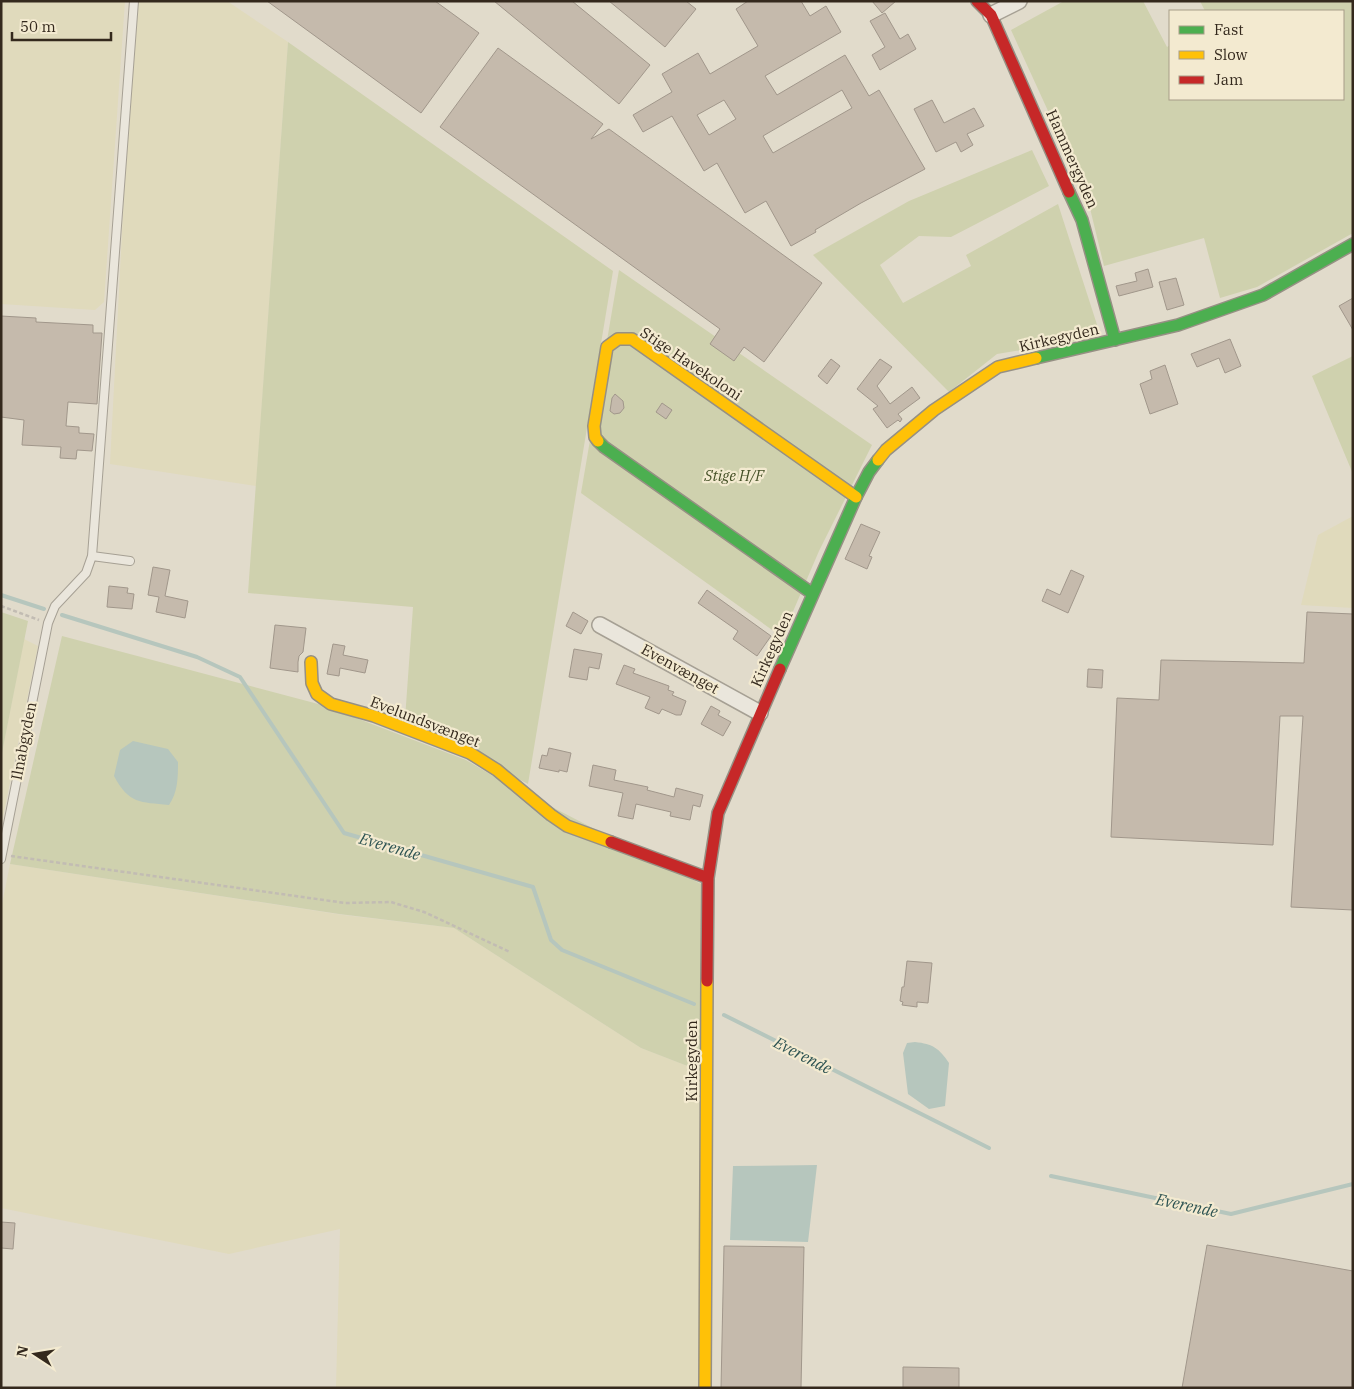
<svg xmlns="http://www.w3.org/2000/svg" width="1354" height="1389" font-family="'IBM Plex Serif',serif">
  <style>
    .farmland { fill: #e0dabc }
    .green { fill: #cfd1ae }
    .water { fill: #b6c6bd }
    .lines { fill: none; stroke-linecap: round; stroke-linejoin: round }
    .stream { stroke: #b6c6bd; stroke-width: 4 }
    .building { fill: #c5baac; stroke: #a1978b; fill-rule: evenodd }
    .lane-casing { stroke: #a6a094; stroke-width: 10 }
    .street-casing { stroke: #a6a094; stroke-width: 18 }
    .fast-casing { stroke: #969084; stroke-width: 14 }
    .slow-casing { stroke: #969084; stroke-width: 14 }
    .jam-casing { stroke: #969084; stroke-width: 14 }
    .path { stroke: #c2bcb3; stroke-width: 2.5; stroke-dasharray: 4 2.5; stroke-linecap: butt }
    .lane { stroke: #eae6dc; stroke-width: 8 }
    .street { stroke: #eae6dc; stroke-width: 15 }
    .fast { stroke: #4caf50; stroke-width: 11 }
    .slow { stroke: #ffc107; stroke-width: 11 }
    .jam { stroke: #c62828; stroke-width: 11 }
    .labels { text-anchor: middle; stroke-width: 4.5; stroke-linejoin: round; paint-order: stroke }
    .street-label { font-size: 15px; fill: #34291d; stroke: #f3ead0 }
    .park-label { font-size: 15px; font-style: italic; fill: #434f25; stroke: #f3ead0 }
    .water-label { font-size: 16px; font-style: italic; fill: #2d5352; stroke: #f3ead0 }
  </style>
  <rect width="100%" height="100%" fill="#e1dbcb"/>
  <path class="farmland" d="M 1,1 L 125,1 L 104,302 L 95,310 L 1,304 Z
    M 134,1 L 227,1 L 288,42 L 256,486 L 110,464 Z
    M 1353,516 L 1353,608 L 1301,605 L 1318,535 Z
    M 24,639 L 38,646 L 1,827 L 1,758 Z
    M 10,864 L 343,915 L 454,928 L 641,1048 L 703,1072 L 698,1388 L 336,1388 L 340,1229 L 229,1254 L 1,1208 L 1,909 Z"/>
  <path class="green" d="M 1064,1 L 1143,1 L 1167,47 L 1170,45 L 1170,99 L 1343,99 L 1343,11 L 1205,11 L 1200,1 L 1353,1 L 1353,233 L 1257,287 L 1220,298 L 1204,238 L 1104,266 L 1087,196 L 1011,30 Z
    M 288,42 L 613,271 L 528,784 L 405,719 L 413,607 L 248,593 Z
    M 1032,150 L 1049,186 L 951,237 L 919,236 L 880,265 L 903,303 L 971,266 L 966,255 L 1058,204 L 1101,337 L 997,354 L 949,392 L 813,255 L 909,201 Z
    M 619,270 L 872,445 L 819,551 L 782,637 L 581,493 Z
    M 1353,356 L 1353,474 L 1312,376 Z
    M 1,612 L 28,621 L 1,758 Z
    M 62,636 L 322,705 L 466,760 L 500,780 L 701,884 L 703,1072 L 641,1048 L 454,928 L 339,914 L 10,864 Z"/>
  <path class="water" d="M 133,741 L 168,749 L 178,762 C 178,777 178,792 169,805 C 140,802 129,804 114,776 L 120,750 Z
    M 915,1042 C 933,1044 939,1048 949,1063 L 945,1106 L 929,1109 L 908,1094 L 903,1053 L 907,1043 Z
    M 817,1165 L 808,1242 L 730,1240 L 733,1166 Z"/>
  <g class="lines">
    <path class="stream" d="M 1,595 L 44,609
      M 62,615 L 197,657 L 240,677 L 344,833 L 533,887 L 551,940 L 562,950 L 694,1004
      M 724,1015 L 989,1148
      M 1051,1176 L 1231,1214 L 1353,1184"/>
  </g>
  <path class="building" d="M 267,1 L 435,1 L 479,33 L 421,113 Z
    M 494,1 L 572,1 L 650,65 L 619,104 Z
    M 609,1 L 686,1 L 696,9 L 665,47 Z
    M 748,1 L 801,1 L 810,16 L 826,6 L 841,32 L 765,76 L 777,95 L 845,55 L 869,96 L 879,90 L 925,169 L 861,203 L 815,230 L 816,232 L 791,246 L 766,201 L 745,213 L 717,163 L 704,171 L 672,116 L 643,132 L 633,115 L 672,92 L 662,74 L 698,53 L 710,74 L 758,46 L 736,9 ZM 842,90 L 852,108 L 773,153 L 763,136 ZM 724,100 L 736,119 L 709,135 L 697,115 Z
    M 872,1 L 896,1 L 882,13 Z
    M 885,13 L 900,39 L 908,34 L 916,49 L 880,70 L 872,55 L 885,47 L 870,21 Z
    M 498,48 L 603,124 L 591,139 L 609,129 L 822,283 L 764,362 L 744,347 L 734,361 L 710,344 L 720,329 L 440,127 Z
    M 932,100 L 944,123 L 974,108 L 984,126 L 967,134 L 973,145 L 961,152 L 956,142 L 936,152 L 914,109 Z
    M 1148,269 L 1153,287 L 1119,296 L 1116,286 L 1137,281 L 1135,273 Z
    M 1176,278 L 1184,305 L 1167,310 L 1159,282 Z
    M 1353,298 L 1353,330 L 1339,306 Z
    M 1,316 L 36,318 L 36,322 L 93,325 L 93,333 L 102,333 L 97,404 L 68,402 L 66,426 L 79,427 L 79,433 L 94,434 L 92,451 L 77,450 L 76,459 L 60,458 L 61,447 L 22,445 L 24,420 L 1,417 Z
    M 1230,339 L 1241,366 L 1225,373 L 1219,358 L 1197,367 L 1191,354 Z
    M 831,359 L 840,366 L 827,384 L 818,376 Z
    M 880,359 L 892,367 L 877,386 L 890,404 L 912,387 L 920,398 L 898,414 L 902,419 L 900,422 L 898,420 L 887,428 L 873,409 L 878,406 L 857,389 Z
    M 1165,365 L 1178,404 L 1150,414 L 1140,384 L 1152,379 L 1150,371 Z
    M 615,394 L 623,401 L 624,408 L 620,413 L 614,414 L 610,411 L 612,398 Z
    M 662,403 L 672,410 L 666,419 L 656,412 Z
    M 861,524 L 880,532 L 869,556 L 872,557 L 867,569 L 845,559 Z
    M 153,567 L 170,570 L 165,596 L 188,601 L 185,618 L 156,612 L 159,597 L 148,595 Z
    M 1071,570 L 1084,576 L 1068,613 L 1042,601 L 1047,589 L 1060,595 Z
    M 109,586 L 128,588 L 127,593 L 134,594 L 132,609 L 107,607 Z
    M 707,590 L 771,636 L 757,656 L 733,639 L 738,631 L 698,603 Z
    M 573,612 L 588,621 L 581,634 L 566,626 Z
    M 1307,612 L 1353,614 L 1353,910 L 1291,907 L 1303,716 L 1280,716 L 1273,845 L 1111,837 L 1117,698 L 1159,700 L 1161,660 L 1304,663 Z
    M 275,625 L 306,628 L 303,652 L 299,656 L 298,662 L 298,672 L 270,668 Z
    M 333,644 L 345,646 L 343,655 L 368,660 L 365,673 L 340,668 L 339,676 L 327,674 Z
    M 574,649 L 602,654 L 599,669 L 589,667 L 587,680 L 569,677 Z
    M 624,665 L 635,669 L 633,673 L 669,686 L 668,690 L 674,692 L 672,695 L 686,701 L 681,715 L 676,715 L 662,709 L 659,714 L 645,708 L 650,697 L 616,684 Z
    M 1088,669 L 1103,670 L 1102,688 L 1087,687 Z
    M 711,706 L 720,711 L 718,715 L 731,722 L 723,736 L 701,724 Z
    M 549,748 L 571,753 L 567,772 L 559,770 L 559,772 L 539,768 L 542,755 L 547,756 Z
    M 593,765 L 616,770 L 614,780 L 648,787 L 647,790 L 674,797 L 676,788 L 703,795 L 700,807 L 693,805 L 690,820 L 670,816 L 671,812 L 636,804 L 633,819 L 618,816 L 623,793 L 589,786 Z
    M 907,961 L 932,963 L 928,1003 L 917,1002 L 917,1007 L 902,1005 L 903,1002 L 900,1001 L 902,987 L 904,987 Z
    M 1,1222 L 15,1223 L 13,1249 L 1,1248 Z
    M 1207,1245 L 1353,1271 L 1353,1388 L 1182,1388 Z
    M 724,1246 L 804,1247 L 801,1388 L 721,1388 Z
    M 903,1367 L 959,1368 L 959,1388 L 903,1388 Z"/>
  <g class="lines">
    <g class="lane-casing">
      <path id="lane" d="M 92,556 L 130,561
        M 1,859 L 48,623 L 55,606 L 86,573 L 92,556 L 134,1"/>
    </g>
    <g class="street-casing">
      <path id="street" d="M 991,15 L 1019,1
        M 600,625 L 760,713"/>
    </g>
    <g class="fast-casing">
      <path id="fast" d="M 1069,192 L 1082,220 L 1115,340
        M 1036,358 L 1178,325 L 1263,295 L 1353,244
        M 598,441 L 604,447 L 813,594
        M 780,669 L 856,497 L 869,472 L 878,460"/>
    </g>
    <g class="slow-casing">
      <path id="slow" d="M 598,441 L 595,437 L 594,426 L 607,347 L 618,339 L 632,339 L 856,497
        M 878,460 L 886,450 L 934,410 L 998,367 L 1036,358
        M 311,662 L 312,683 L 317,694 L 331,704 L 374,716 L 470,753 L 497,770 L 551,815 L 567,826 L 611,842
        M 705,1388 L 707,981"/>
    </g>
    <g class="jam-casing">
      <path id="jam" d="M 977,1 L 991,15 L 1069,192
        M 611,842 L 708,878
        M 707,981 L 708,878 L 718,813 L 780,669"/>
    </g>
    <path class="path" d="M 1,606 L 39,620
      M 11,856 L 345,903 L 391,902 L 424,912 L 510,952"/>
    <use href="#lane" class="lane"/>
    <use href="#street" class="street"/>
    <use href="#fast" class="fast"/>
    <use href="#slow" class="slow"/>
    <use href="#jam" class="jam"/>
  </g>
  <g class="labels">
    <g class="street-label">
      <text transform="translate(1072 159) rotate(66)" y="5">Hammergyden</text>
      <text transform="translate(1059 338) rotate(-13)" y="5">Kirkegyden</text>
      <text transform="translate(691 364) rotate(34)" y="5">Stige Havekoloni</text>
      <text transform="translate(772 649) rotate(-66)" y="5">Kirkegyden</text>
      <text transform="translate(680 669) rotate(29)" y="5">Evenvænget</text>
      <text transform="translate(425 722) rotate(21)" y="5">Evelundsvænget</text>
      <text transform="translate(24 741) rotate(-79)" y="5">Ilnabgyden</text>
      <text transform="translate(692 1061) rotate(-90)" y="5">Kirkegyden</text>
    </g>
    <g class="park-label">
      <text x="734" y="481">Stige H/F</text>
    </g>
    <g class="water-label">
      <text transform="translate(390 846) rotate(16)" y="6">Everende</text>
      <text transform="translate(803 1055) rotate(27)" y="6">Everende</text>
      <text transform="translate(1187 1205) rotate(12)" y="6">Everende</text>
    </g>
  </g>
  <rect width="1354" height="1389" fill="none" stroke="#34291d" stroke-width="5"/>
  <rect x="1169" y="10" width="175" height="90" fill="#f3ead0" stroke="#a79d88"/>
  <rect x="1179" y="26" width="25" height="8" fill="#4caf50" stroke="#a79d88"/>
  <text x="1214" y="35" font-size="15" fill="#34291d">Fast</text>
  <rect x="1179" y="51" width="25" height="8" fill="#ffc107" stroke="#a79d88"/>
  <text x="1214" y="60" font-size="15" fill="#34291d">Slow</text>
  <rect x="1179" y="76" width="25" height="8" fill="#c62828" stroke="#a79d88"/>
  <text x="1214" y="85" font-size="15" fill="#34291d">Jam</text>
  <g transform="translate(35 1354) rotate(282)" stroke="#f3ead0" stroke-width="4" paint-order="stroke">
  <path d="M0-4L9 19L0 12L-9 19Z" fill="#34291d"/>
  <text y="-8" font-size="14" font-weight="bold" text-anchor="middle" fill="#34291d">N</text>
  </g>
  <path d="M12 32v8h99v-8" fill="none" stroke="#34291d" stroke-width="2.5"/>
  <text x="20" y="32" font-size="15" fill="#34291d" stroke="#f3ead0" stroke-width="4" paint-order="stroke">50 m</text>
</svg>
